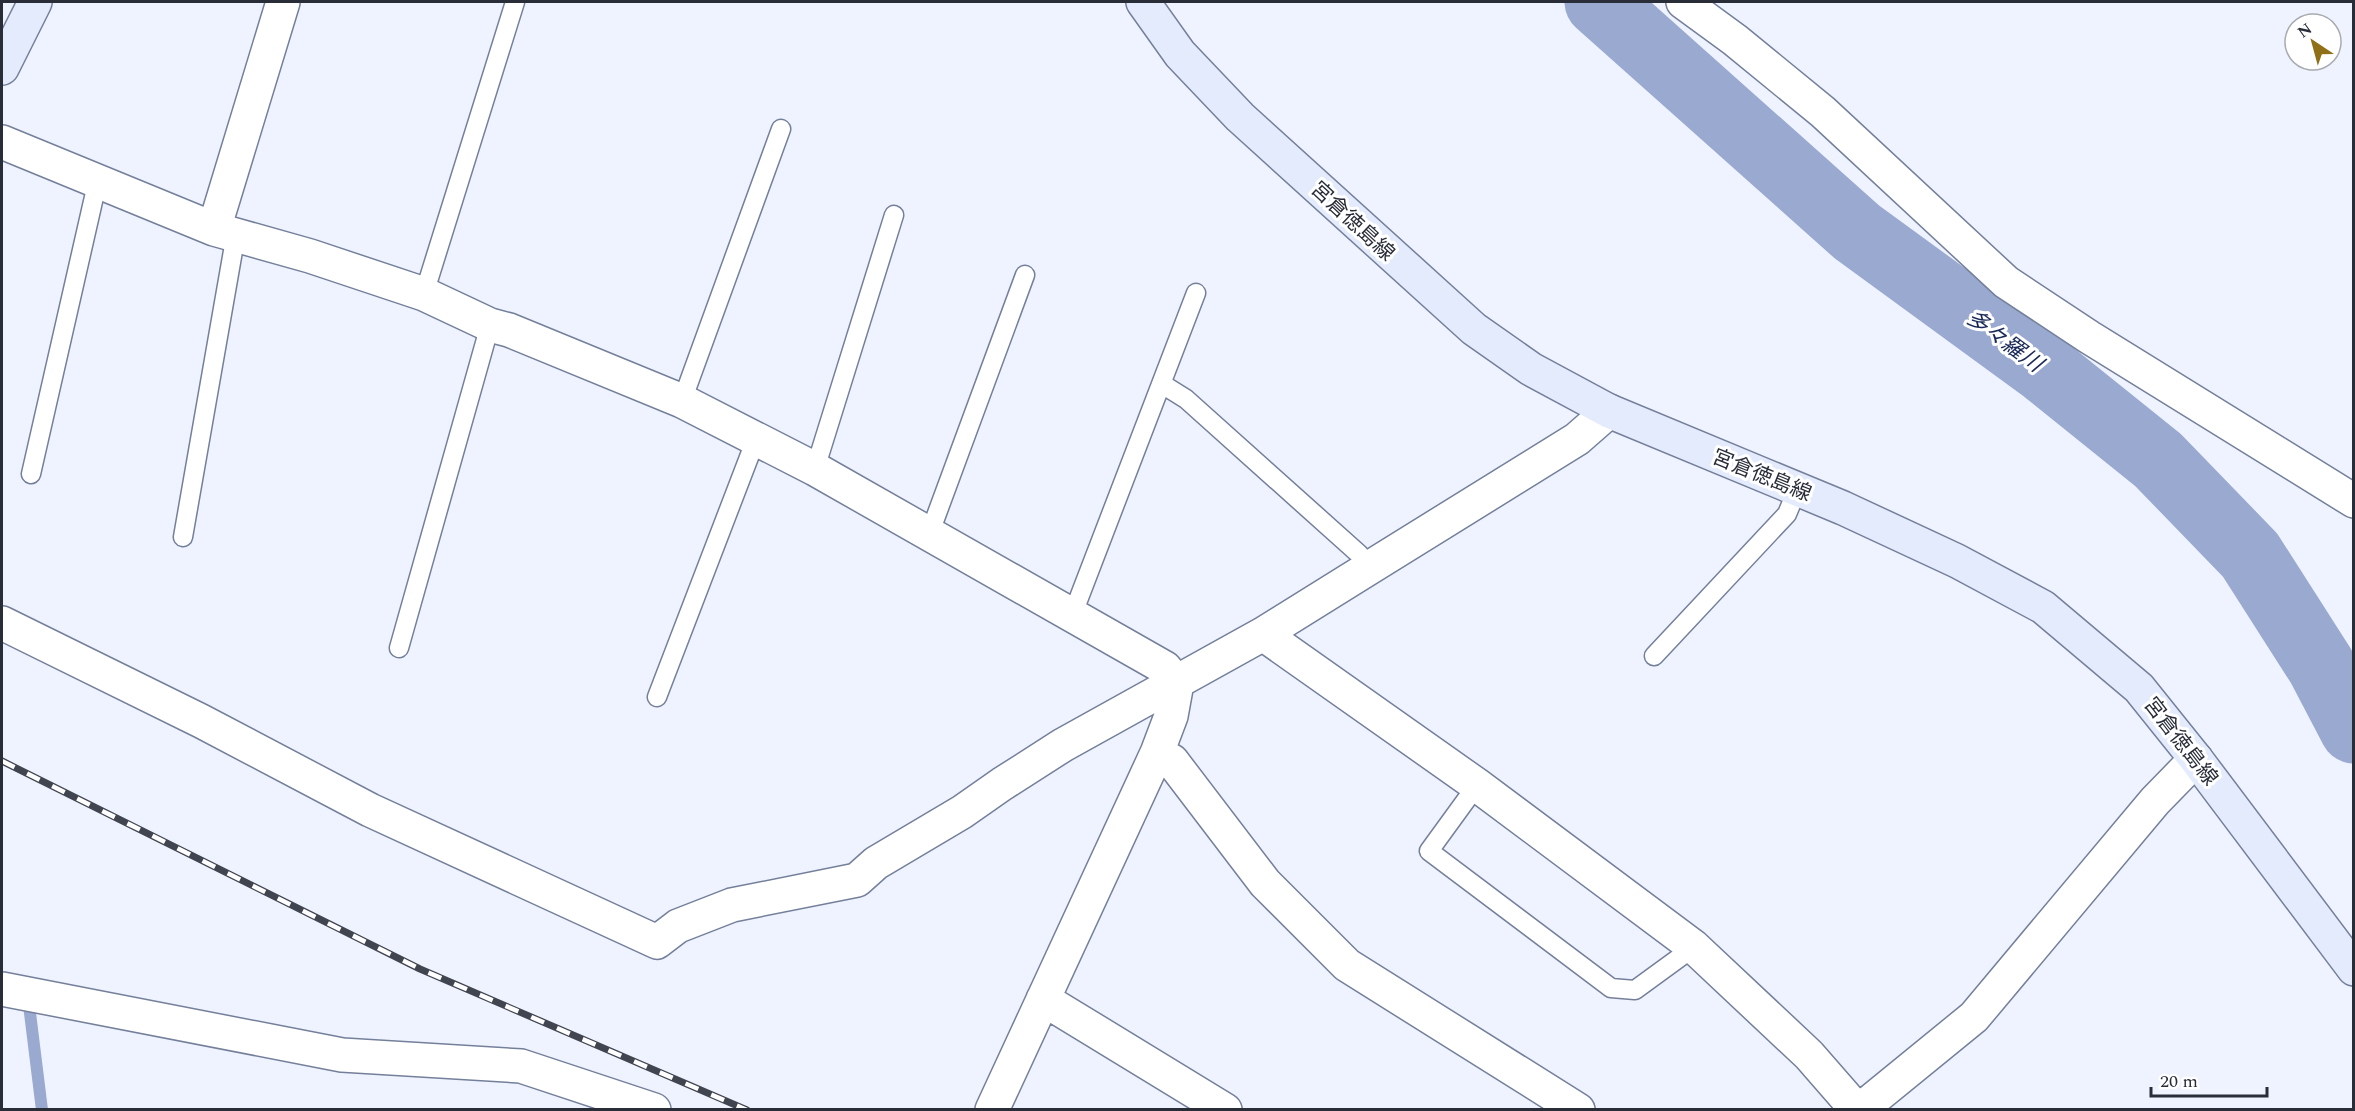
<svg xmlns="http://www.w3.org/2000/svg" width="2355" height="1111" font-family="Spectral,'Noto Sans JP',serif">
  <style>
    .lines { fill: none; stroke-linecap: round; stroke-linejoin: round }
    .stream { stroke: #99a9cf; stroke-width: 12 }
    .river { stroke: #99a9cf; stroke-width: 69 }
    .service-casing { stroke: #747f9a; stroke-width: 21 }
    .minor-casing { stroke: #747f9a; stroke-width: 36 }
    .secondary-casing { stroke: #747f9a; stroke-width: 36 }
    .service { stroke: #fff; stroke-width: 18 }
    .minor { stroke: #fff; stroke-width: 33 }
    .secondary { stroke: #e4ebfc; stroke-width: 33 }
    .rail-casing { stroke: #404550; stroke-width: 7 }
    .rail { stroke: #fff; stroke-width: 4.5; stroke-dasharray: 14; stroke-linecap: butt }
    .labels { text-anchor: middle; stroke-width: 6; stroke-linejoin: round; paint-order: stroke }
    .street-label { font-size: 21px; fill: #282d38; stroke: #fff }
    .water-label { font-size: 22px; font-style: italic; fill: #192958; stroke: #fff }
  </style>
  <rect width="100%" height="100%" fill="#eef3ff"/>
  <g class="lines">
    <path class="stream" d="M 18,1003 L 29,1005 L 42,1110"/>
    <path class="river" d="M 1599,2 L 1857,232 L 2046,370 L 2158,460 L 2250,555 L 2321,666 L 2354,729"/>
    <g class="service-casing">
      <path id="service" d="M 424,294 L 515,2
        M 1162,384 L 1186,399 L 1359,554 L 1369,568
        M 682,401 L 781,129
        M 815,469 L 894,215
        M 31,474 L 94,197 L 100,182
        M 929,535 L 1025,275
        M 183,537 L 233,251 L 239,236
        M 1072,616 L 1196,293
        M 399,648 L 490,325
        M 1654,656 L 1787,514 L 1797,490
        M 657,697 L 756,439
        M 1477,785 L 1429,851 L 1611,988 L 1635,990 L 1694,947"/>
    </g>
    <g class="minor-casing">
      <path id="minor" d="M 1683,2 L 1735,40 L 1823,112 L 2006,282 L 2089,337 L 2354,501
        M 2,142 L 214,229 L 310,256 L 424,294 L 490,325 L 509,330 L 682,401 L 815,469 L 1165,668 L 1177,683 L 1171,716 L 1157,753 L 992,1110
        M 214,229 L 283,2
        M 2,623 L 201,721 L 370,810 L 657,942 L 678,926 L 732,905 L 857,880 L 876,863 L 962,812 L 1002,784 L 1063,745 L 1263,634 L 1369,568 L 1577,439 L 1609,411
        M 1263,634 L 1477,785 L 1694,947 L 1809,1055 L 1857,1110
        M 1157,753 L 1172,761 L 1265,883 L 1347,965 L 1578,1110
        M 2,989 L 342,1055 L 521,1066 L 654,1110
        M 1043,999 L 1225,1110
        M 1860,1110 L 1974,1017 L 2155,801 L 2196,759"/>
    </g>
    <g class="secondary-casing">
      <path id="secondary" d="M 1143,2 L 1180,54 L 1240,117 L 1474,329 L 1531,369 L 1609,411 L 1843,508 L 1957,561 L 2043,607 L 2139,688 L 2196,759 L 2354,969
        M 2,68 L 35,2"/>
    </g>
    <use href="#service" class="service"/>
    <use href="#minor" class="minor"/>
    <use href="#secondary" class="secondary"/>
    <g class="rail-casing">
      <path id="rail" d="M 2,761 L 420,969 L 747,1110"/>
    </g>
    <use href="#rail" class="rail"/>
  </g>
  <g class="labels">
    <g class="street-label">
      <text transform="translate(1353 221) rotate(43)" y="7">宮倉徳島線</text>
      <text transform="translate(1762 475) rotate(22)" y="7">宮倉徳島線</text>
      <text transform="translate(2181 741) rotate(52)" y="7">宮倉徳島線</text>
    </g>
    <g class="water-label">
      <text transform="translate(2005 340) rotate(36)" y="8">多々羅川</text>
    </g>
  </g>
  <rect width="2355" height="1111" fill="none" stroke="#282d38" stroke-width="6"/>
  <g transform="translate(2313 42) rotate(324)"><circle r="28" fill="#ffffff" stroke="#a9abaf" stroke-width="1.5"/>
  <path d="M0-4.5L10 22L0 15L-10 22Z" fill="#907016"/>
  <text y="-9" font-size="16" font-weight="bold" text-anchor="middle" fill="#282d38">N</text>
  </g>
  <path d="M2151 1087v9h116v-9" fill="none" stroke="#282d38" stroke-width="3"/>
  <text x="2160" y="1087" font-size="18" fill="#282d38" stroke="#ffffff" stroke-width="4.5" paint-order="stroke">20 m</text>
</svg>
